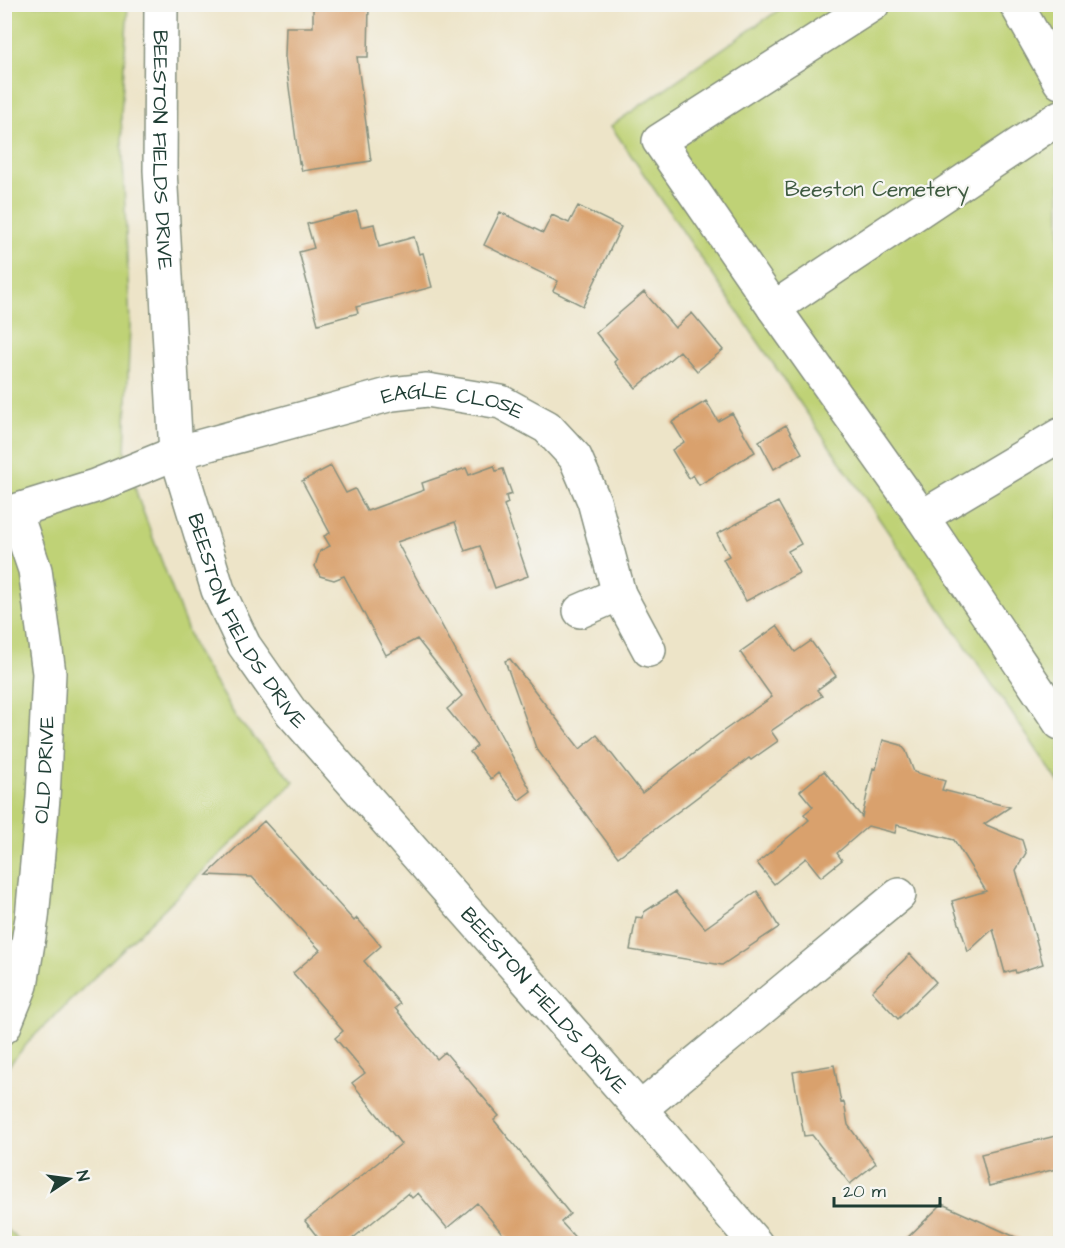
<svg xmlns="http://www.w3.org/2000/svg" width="1065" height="1248" font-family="'Architects Daughter',sans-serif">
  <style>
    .green { fill: #bfd276; stroke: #6f8855; stroke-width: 1.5 }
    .building { fill: #d9a16d }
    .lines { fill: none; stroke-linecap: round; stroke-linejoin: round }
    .minor-casing { stroke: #86907e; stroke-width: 36 }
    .minor { stroke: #fff; stroke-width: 33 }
    .labels { text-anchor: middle; stroke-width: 4.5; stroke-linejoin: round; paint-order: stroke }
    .street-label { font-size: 21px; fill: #1f3d34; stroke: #f6f6f2 }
    .park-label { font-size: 21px; fill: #3f5b41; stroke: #f6f6f2 }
  </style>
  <rect width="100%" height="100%" fill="#f6f6f2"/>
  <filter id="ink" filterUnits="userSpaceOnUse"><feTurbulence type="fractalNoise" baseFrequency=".0167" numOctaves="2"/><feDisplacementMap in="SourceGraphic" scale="12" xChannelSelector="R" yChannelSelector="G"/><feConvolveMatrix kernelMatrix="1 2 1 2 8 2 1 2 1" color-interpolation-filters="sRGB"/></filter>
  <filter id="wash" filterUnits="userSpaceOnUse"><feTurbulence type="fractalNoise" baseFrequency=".008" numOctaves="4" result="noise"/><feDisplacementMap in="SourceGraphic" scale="24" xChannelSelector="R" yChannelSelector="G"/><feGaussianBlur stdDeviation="1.35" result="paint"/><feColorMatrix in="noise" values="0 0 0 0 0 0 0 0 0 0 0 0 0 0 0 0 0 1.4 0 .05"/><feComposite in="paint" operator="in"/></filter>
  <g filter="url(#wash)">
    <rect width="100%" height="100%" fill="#ede4c8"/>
    <path class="green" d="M 5,5 L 128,5 L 121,115 L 130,325 L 125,451 L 138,498 L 195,650 L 237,719 L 294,782 L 31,1039 L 5,1070 Z
      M 786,5 L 1060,5 L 1060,784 L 611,126 Z
      M 4,1227 L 5,1227 L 21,1243 L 5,1243 Z"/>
    <g id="blocks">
      <path class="building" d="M 313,4 L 369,4 L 368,57 L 357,57 L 371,161 L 302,171 L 300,162 L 299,163 L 285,57 L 286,27 L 313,27 Z
        M 578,206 L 621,227 L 583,306 L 553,291 L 558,281 L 484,245 L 500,212 L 543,233 L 552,215 L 569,223 Z
        M 357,211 L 361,227 L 374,224 L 379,247 L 414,237 L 419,254 L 423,253 L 432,287 L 356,307 L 358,313 L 318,324 L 299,252 L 314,248 L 307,224 Z
        M 644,292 L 675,328 L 692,313 L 723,350 L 697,371 L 680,351 L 636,388 L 614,362 L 617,359 L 596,333 Z
        M 706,401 L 718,421 L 732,413 L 755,452 L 699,485 L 693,475 L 689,478 L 672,450 L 684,442 L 672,422 Z
        M 786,425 L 802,453 L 774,469 L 759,441 Z
        M 331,466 L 346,493 L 355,489 L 367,511 L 424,490 L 422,483 L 466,468 L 469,475 L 494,466 L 496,471 L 503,469 L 512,494 L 506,496 L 508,503 L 504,505 L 528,576 L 495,588 L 480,546 L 465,551 L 455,522 L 397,542 L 531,791 L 519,800 L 498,773 L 491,779 L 470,752 L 477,746 L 447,709 L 462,696 L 417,639 L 386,655 L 344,576 L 334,580 L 320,576 L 315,566 L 320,551 L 330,546 L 324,536 L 330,533 L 302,481 Z
        M 778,502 L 801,544 L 788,551 L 799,573 L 746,601 L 723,559 L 729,556 L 717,534 Z
        M 777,626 L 795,652 L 811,641 L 836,676 L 817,690 L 822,696 L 771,731 L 778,741 L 751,760 L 749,758 L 618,857 L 536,748 L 505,661 L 510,659 L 580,749 L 597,735 L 642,793 L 719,734 L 772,697 L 740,652 Z
        M 883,740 L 901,745 L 906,751 L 914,772 L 945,781 L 942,790 L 1010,807 L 984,824 L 1022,840 L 1026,853 L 1016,870 L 1043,964 L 1016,973 L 1015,970 L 1005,973 L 993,929 L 968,952 L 952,901 L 986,891 L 954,840 L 897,825 L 895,833 L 868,826 L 837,853 L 842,860 L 821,877 L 806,858 L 774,884 L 757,863 L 809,820 L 804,814 L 813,807 L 800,791 L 824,771 L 862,817 L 873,768 L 876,769 Z
        M 264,821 L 354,921 L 357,918 L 381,946 L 364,961 L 400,1004 L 395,1008 L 437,1059 L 445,1052 L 499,1116 L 494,1120 L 570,1214 L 561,1222 L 581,1244 L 511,1244 L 477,1203 L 447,1228 L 418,1193 L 412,1198 L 408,1193 L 346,1244 L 323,1244 L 305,1221 L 401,1144 L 352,1083 L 365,1073 L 335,1038 L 343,1031 L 293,973 L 320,950 L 252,877 L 207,875 Z
        M 757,891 L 779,927 L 722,965 L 630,950 L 636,917 L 643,918 L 644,912 L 675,892 L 705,928 Z
        M 910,954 L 936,982 L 898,1019 L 872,991 Z
        M 834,1065 L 841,1103 L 844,1102 L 848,1125 L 876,1163 L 850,1184 L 812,1135 L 804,1136 L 793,1072 Z
        M 1060,1135 L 1060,1168 L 989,1186 L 981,1154 Z
        M 942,1204 L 1031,1244 L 901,1244 Z"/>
    </g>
  </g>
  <g filter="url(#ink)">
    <use href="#blocks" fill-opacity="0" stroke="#86907e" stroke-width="1.5"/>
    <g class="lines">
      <g class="minor-casing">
        <g id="minor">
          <path id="s1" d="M 161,4 L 160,170 L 176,453 L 218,590 L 244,645 L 291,712 L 640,1109 L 756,1244"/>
          <path d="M 873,4 L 659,141 L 774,308 L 1060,117"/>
          <path d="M 1016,4 L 1060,82"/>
          <path d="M 774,308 L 922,517 L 1060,723"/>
          <path d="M 922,517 L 1060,435"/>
          <path d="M 580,611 L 619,594"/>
          <path id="s2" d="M 4,1027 L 21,985 L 32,918 L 43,798 L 49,673 L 35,570 L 15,511 L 95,486 L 176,453 L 392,394 L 427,390 L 501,402 L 547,427 L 575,457 L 594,501 L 619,594 L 649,650"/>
          <path d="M 640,1109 L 899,895"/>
        </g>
      </g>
      <use href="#minor" class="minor"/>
    </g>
  </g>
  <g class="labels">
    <g class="street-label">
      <text dy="7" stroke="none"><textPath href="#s1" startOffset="146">BEESTON FIELDS DRIVE</textPath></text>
      <text dy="7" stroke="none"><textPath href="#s2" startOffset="982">EAGLE CLOSE</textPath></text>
      <text dy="7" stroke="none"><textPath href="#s1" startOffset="633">BEESTON FIELDS DRIVE</textPath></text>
      <text dy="7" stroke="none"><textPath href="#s2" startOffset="262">OLD DRIVE</textPath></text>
      <text dy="7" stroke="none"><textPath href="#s1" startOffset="1119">BEESTON FIELDS DRIVE</textPath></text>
    </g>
    <g class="park-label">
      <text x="877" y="196">Beeston Cemetery</text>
    </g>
  </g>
  <rect width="1065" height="1248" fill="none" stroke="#f6f6f2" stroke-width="24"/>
  <g transform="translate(69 1179) rotate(77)" stroke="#f6f6f2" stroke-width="4.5" paint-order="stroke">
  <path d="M0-4.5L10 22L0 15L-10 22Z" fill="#1f3d34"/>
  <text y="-9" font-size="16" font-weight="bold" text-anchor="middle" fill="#1f3d34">N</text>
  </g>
  <path d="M834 1197v9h106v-9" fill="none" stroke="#1f3d34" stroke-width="3"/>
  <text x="843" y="1197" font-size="18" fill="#1f3d34" stroke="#f6f6f2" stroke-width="4.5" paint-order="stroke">20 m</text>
</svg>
